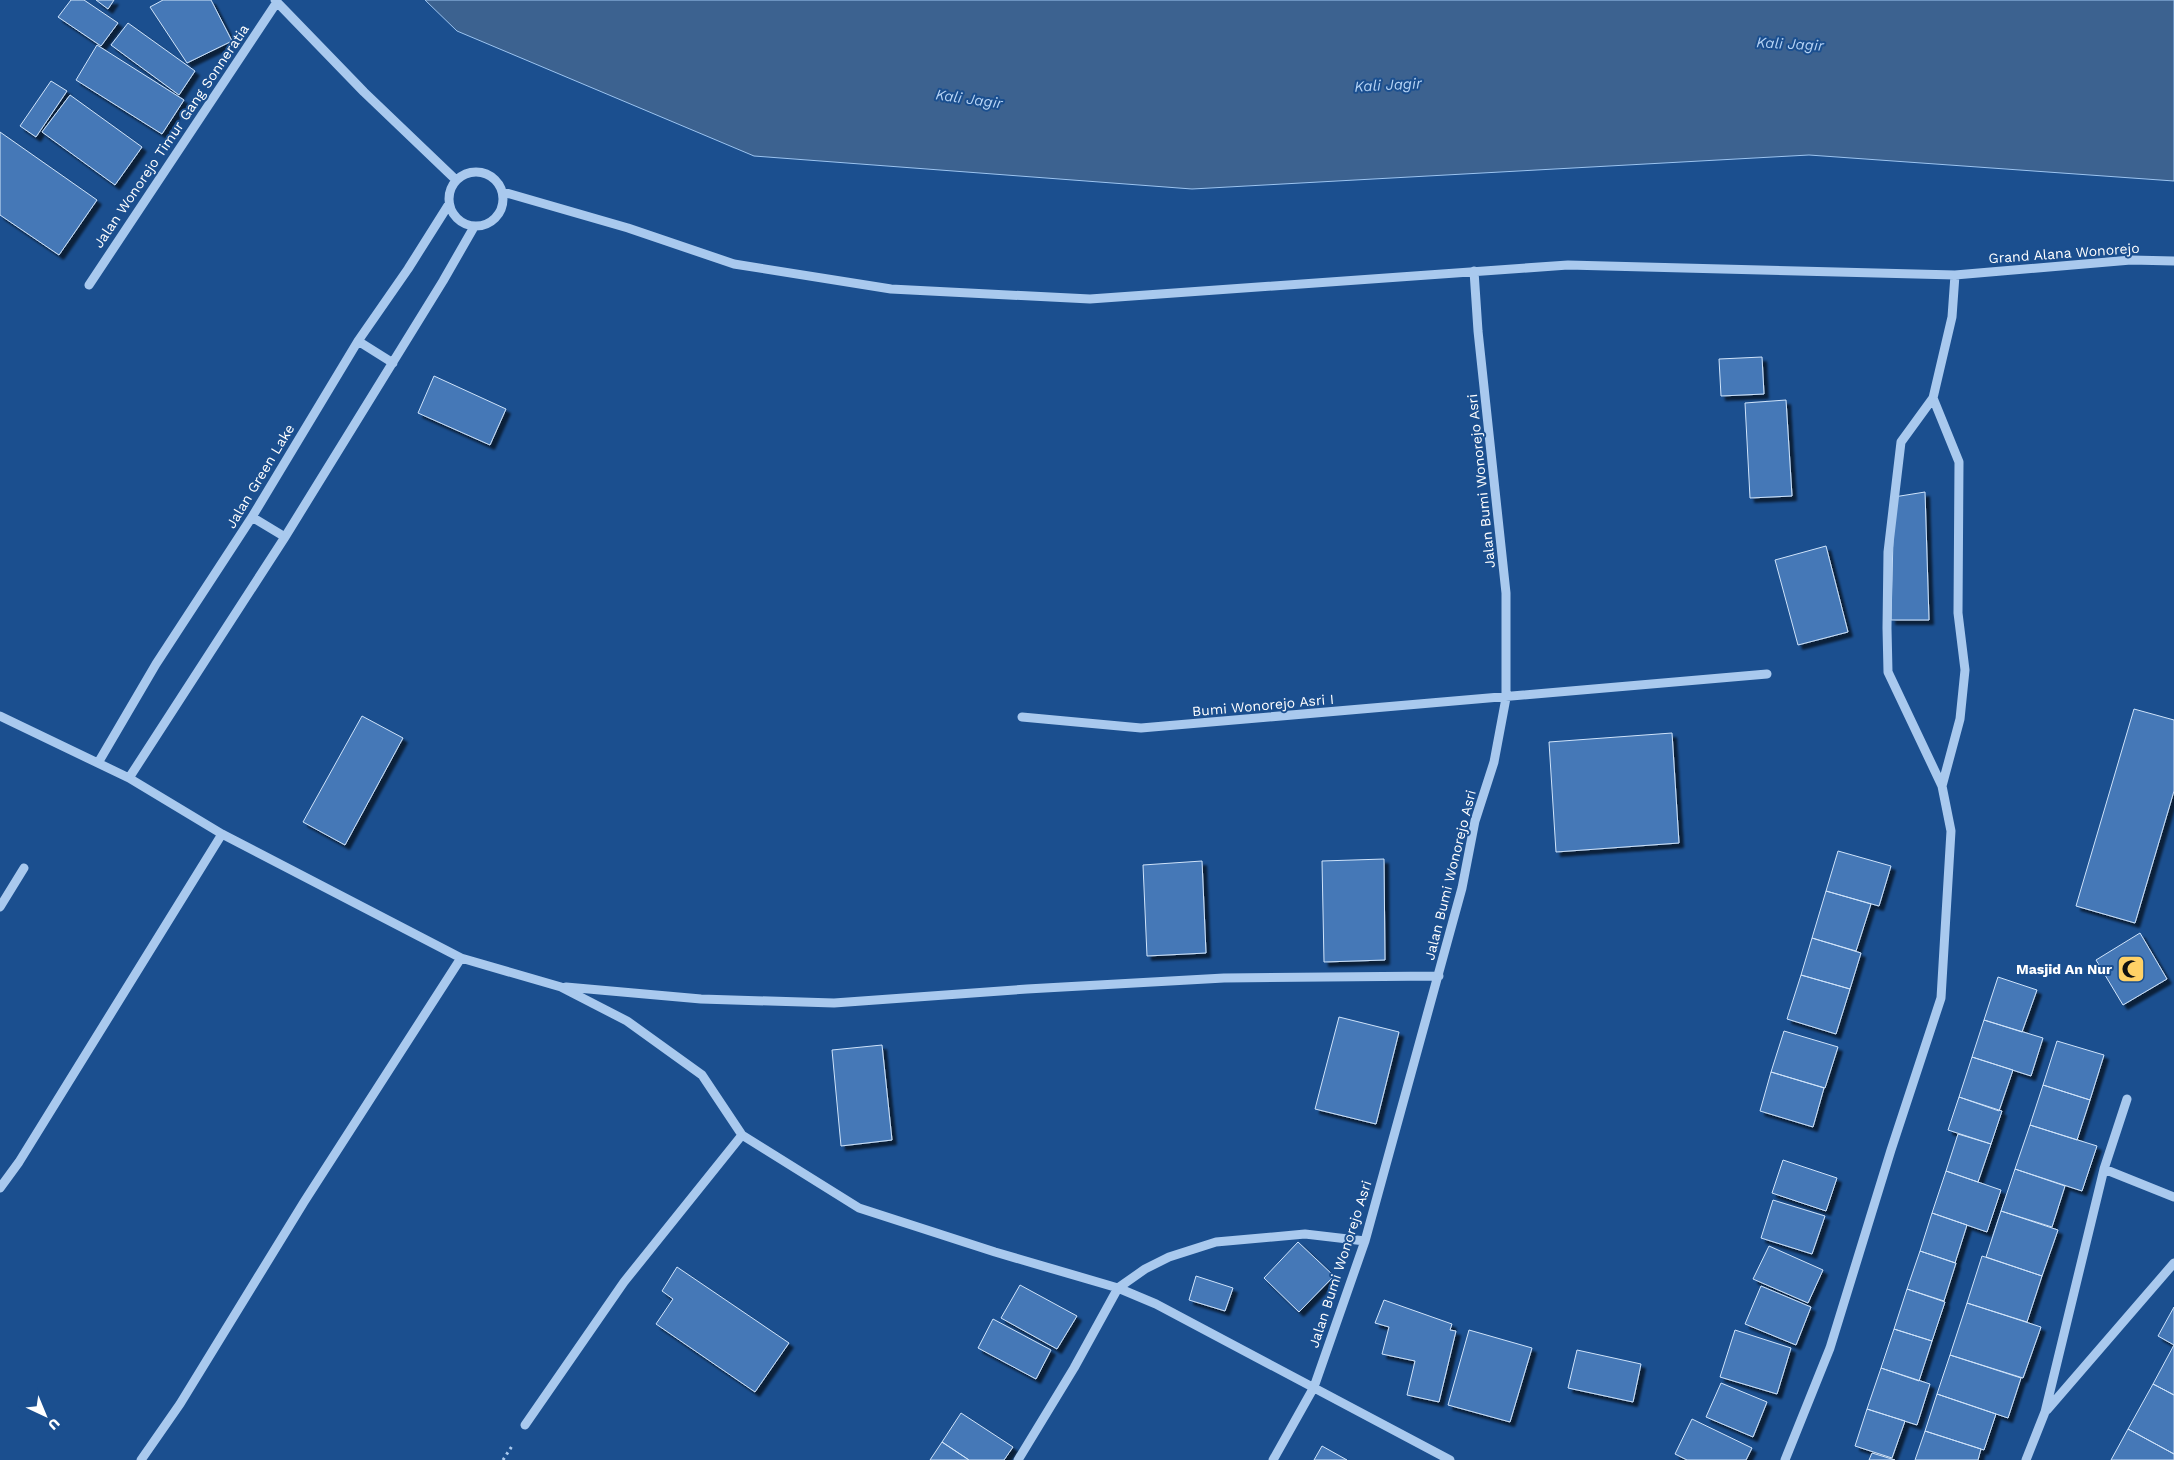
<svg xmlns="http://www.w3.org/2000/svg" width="2174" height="1460" font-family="'Work Sans',sans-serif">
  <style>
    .water { fill: #3c6290; stroke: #9cc4f0 }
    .building { fill: #4478b7; stroke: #cfe3fa; filter: url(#shadow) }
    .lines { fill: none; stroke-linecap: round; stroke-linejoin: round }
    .path { stroke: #a9c9ee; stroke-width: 3; stroke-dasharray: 2.5 4; stroke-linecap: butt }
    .minor { stroke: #a9c9ee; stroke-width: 9 }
    .labels { text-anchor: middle; stroke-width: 4; stroke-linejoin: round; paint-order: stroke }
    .street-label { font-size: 14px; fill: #fff; stroke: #1b4f8f }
    .poi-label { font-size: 14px; font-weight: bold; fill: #fff; stroke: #1b4f8f; text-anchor: end }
    .water-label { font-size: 15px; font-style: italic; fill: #b5d3f5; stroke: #1b4f8f }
  </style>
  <defs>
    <filter id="shadow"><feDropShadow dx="4.5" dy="4.5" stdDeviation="1" flood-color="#0009"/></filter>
  </defs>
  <rect width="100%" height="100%" fill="#1b4f8f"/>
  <path class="water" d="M 425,0 L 2174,0 L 2174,181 L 1809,155 L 1192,189 L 754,156 L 457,31 Z"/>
  <path class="building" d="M 71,0 L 84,0 L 118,23 L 101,46 L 58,17 Z
    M 96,0 L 114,0 L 108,9 Z
    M 163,0 L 211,0 L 232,41 L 187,63 L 150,7 Z
    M 128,23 L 195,71 L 179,95 L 111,45 Z
    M 97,45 L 184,100 L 162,134 L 76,80 Z
    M 51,81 L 67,91 L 36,137 L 20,126 Z
    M 70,95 L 142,147 L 115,185 L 42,132 Z
    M 0,132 L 97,200 L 59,255 L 0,215 Z
    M 1762,357 L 1764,394 L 1721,396 L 1719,359 Z
    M 434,376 L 506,409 L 490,445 L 418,413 Z
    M 1786,400 L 1792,496 L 1750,498 L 1745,403 Z
    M 1925,492 L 1929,620 L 1891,620 L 1894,497 Z
    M 1826,546 L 1848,632 L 1798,645 L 1775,560 Z
    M 2134,709 L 2174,720 L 2174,791 L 2135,923 L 2076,906 Z
    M 362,716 L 403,738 L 345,845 L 303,822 Z
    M 1672,733 L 1679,843 L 1556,852 L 1549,742 Z
    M 1838,851 L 1891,866 L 1879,906 L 1826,891 Z
    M 1384,859 L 1385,960 L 1324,962 L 1322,861 Z
    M 1202,861 L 1206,953 L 1147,956 L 1143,865 Z
    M 1826,891 L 1871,904 L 1856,951 L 1812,938 Z
    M 2140,933 L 2167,979 L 2123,1005 L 2096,960 Z
    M 1812,938 L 1861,953 L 1850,989 L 1801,975 Z
    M 1801,975 L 1850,989 L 1836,1034 L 1787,1019 Z
    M 1998,977 L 2037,990 L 2022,1032 L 1984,1020 Z
    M 1339,1017 L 1399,1032 L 1376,1124 L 1315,1109 Z
    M 1984,1020 L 2043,1038 L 2031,1076 L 1972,1057 Z
    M 1784,1031 L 1838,1047 L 1825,1088 L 1771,1072 Z
    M 2057,1041 L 2104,1055 L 2090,1100 L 2043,1085 Z
    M 882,1045 L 892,1140 L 841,1146 L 832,1050 Z
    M 1972,1057 L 2013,1070 L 1999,1111 L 1959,1097 Z
    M 1771,1072 L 1824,1088 L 1813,1127 L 1760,1111 Z
    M 2043,1085 L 2090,1100 L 2077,1140 L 2030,1125 Z
    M 1959,1097 L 2002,1111 L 1991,1144 L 1948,1130 Z
    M 2030,1125 L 2097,1146 L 2082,1191 L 2015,1169 Z
    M 1958,1134 L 1991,1144 L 1978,1182 L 1946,1171 Z
    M 1783,1160 L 1837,1178 L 1826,1211 L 1772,1193 Z
    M 2015,1169 L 2065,1186 L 2052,1227 L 2001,1211 Z
    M 1946,1171 L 2001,1190 L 1987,1232 L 1932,1213 Z
    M 1773,1200 L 1825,1216 L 1812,1254 L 1761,1238 Z
    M 2001,1211 L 2058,1230 L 2042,1276 L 1986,1257 Z
    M 1932,1213 L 1967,1225 L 1955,1263 L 1920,1251 Z
    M 1298,1242 L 1334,1276 L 1299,1312 L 1264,1278 Z
    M 1769,1246 L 1823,1270 L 1808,1303 L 1753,1279 Z
    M 1920,1251 L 1956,1263 L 1944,1301 L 1907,1289 Z
    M 1982,1256 L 2042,1276 L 2027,1322 L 1967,1303 Z
    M 677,1267 L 789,1343 L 755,1392 L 656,1324 L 673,1299 L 662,1291 Z
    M 1196,1276 L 1233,1288 L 1225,1311 L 1189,1300 Z
    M 1020,1285 L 1077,1316 L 1057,1349 L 1001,1318 Z
    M 1761,1286 L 1811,1307 L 1796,1345 L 1745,1324 Z
    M 1907,1289 L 1945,1302 L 1932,1341 L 1894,1329 Z
    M 1384,1300 L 1452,1324 L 1450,1330 L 1456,1331 L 1439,1402 L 1407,1395 L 1415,1361 L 1382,1354 L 1389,1327 L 1375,1323 Z
    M 1967,1303 L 2041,1327 L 2023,1378 L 1950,1355 Z
    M 2174,1307 L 2174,1345 L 2158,1336 Z
    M 993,1319 L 1051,1350 L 1036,1379 L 978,1348 Z
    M 1894,1329 L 1932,1341 L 1919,1381 L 1881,1368 Z
    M 1469,1330 L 1532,1348 L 1510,1422 L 1448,1405 Z
    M 1735,1330 L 1791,1348 L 1777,1394 L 1720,1377 Z
    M 2174,1345 L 2174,1395 L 2153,1384 Z
    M 1577,1350 L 1641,1364 L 1633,1402 L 1568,1388 Z
    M 1950,1355 L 2021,1378 L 2008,1418 L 1937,1394 Z
    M 1881,1368 L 1930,1384 L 1917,1425 L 1867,1409 Z
    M 1721,1383 L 1767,1402 L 1753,1437 L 1706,1417 Z
    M 2153,1384 L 2174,1395 L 2174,1454 L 2128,1429 Z
    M 1937,1394 L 1996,1414 L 1984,1450 L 1925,1431 Z
    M 1867,1409 L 1905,1421 L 1892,1458 L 1855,1446 Z
    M 961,1413 L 1013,1447 L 1004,1460 L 969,1460 L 942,1442 Z
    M 1692,1419 L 1752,1448 L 1746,1460 L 1687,1460 L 1675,1454 Z
    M 2128,1429 L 2174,1454 L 2174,1460 L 2111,1460 Z
    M 1925,1431 L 1981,1449 L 1978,1460 L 1915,1460 Z
    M 942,1442 L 969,1460 L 930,1460 Z
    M 1322,1446 L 1347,1460 L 1314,1460 Z
    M 1872,1453 L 1895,1460 L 1869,1460 Z"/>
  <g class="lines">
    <path class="path" d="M 503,1460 L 512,1446"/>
    <path class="minor" d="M 275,0 L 364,92 L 456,180
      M449 199a27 27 0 1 1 54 0a27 27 0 1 1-54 0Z
      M 503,192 L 628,228 L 734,264 L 891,289 L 1090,299 L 1568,265 L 1955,275 L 2131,260 L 2174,261
      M 89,285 L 277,2
      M 358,341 L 393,363
      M 1933,398 L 1901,442 L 1888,552 L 1887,628 L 1888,672 L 1942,786
      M 252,517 L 285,537
      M 0,716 L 129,778 L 222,834 L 461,958 L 561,987 L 627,1021 L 702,1075 L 742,1135 L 859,1208 L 995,1252 L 1118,1288 L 1156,1304 L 1450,1460
      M 1022,717 L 1141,728 L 1767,674
      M 98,763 L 156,664 L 252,517 L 358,341 L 408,269 L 449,204
      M 129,778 L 285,537 L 443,281 L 474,227
      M 0,907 L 24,868
      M 566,987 L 701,999 L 834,1003 L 1027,989 L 1224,978 L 1439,976
      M 2104,1169 L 2174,1197
      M 0,1188 L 19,1162 L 222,834
      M 2047,1410 L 2174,1263
      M 525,1425 L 624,1282 L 742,1135
      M 141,1460 L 180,1404 L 304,1202 L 461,958
      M 1018,1460 L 1074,1368 L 1118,1288 L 1145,1269 L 1169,1257 L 1216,1242 L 1305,1234 L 1365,1241
      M 1273,1460 L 1314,1387 L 1365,1241 L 1462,888 L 1475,821 L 1494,762 L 1506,698 L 1506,593 L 1478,331 L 1474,271
      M 1785,1460 L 1830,1348 L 1891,1150 L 1941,998 L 1951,831 L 1942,786 L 1960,719 L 1965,670 L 1958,613 L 1959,462 L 1933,398 L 1952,317 L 1955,275
      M 2026,1460 L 2045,1412 L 2104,1169 L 2127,1099"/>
  </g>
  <defs>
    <g id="mosque-square" transform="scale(1.4375)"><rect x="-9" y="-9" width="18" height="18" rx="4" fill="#ffd166" stroke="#1b4f8f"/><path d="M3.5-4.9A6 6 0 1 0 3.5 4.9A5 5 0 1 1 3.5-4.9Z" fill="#111"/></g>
  </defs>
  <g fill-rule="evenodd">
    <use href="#mosque-square" x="2131" y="969"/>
  </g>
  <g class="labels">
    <g class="street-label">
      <text transform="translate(171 136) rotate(-56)" y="5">Jalan Wonorejo Timur Gang Sonneratia</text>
      <text transform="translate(2064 253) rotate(-4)" y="5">Grand Alana Wonorejo</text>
      <text transform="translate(260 476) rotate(-59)" y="5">Jalan Green Lake</text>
      <text transform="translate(1481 481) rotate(-96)" y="5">Jalan Bumi Wonorejo Asri</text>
      <text transform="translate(1263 705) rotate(-5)" y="5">Bumi Wonorejo Asri I</text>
      <text transform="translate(1450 875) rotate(-76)" y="5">Jalan Bumi Wonorejo Asri</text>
      <text transform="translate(1340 1264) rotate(-72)" y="5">Jalan Bumi Wonorejo Asri</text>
    </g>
    <g class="poi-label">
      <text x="2112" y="974">Masjid An Nur</text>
    </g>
    <g class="water-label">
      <text transform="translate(1790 44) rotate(3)" y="5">Kali Jagir</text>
      <text transform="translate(1388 85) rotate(-3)" y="5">Kali Jagir</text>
      <text transform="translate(969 99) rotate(8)" y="5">Kali Jagir</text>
    </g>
  </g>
  <g transform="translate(45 1415) rotate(136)" stroke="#1b4f8f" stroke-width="4" paint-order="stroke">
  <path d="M0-4L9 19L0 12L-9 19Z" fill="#ffffff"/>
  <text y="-8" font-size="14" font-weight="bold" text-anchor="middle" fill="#ffffff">U</text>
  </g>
</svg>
